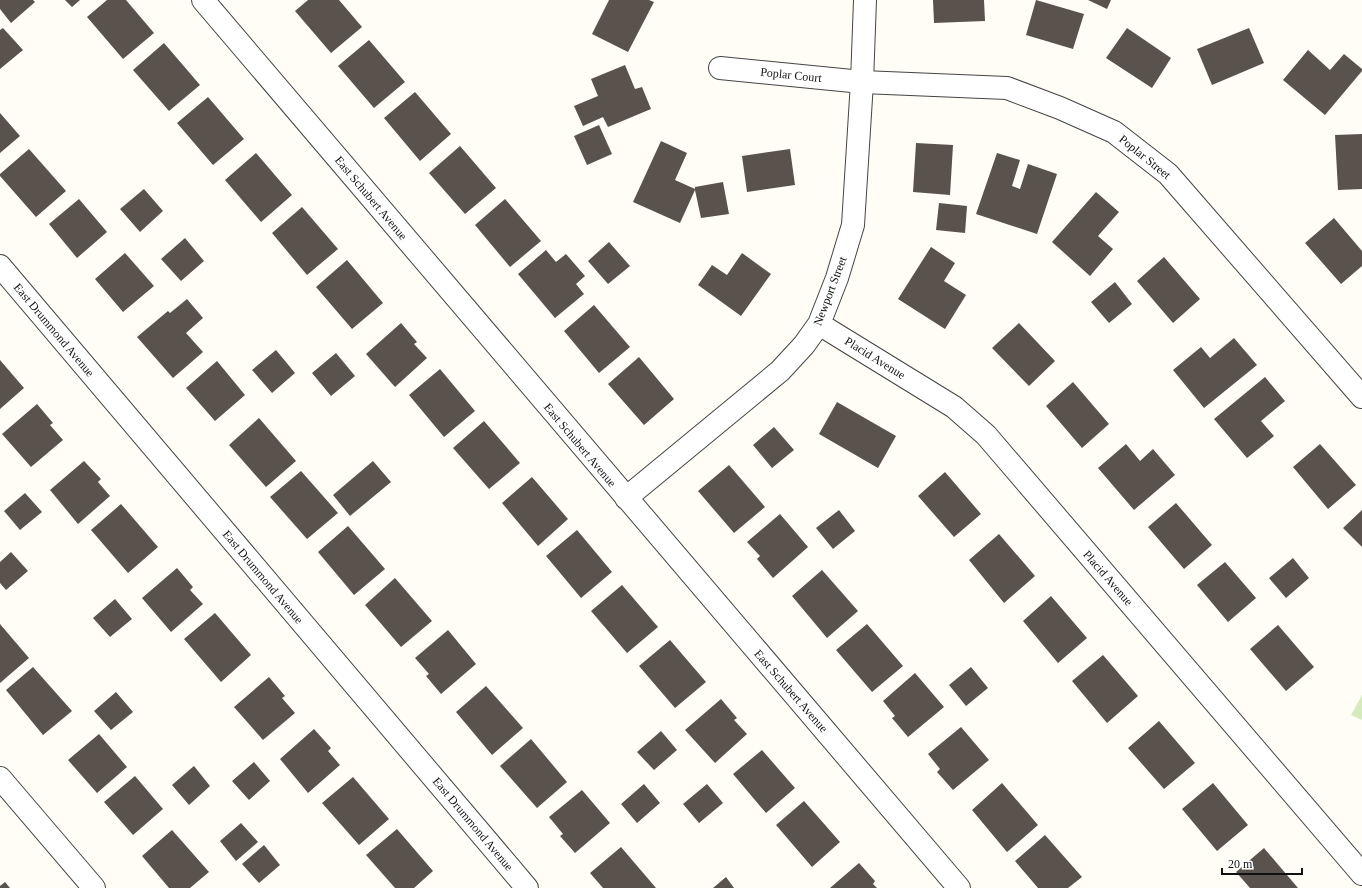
<svg xmlns="http://www.w3.org/2000/svg" width="1362" height="888" font-family="Georgia,serif">
  <style>
    .green { fill: #d5ebbd }
    .building { fill: #5a524d }
    .lines { fill: none; stroke-linecap: round; stroke-linejoin: round }
    .minor-casing { stroke: #444; stroke-width: 24 }
    .minor { stroke: #fff; stroke-width: 22 }
    .labels { text-anchor: middle; stroke-width: 4; stroke-linejoin: round; paint-order: stroke }
    .street-label { font-size: 12px; fill: #111; stroke: #fff }
  </style>
  <rect width="100%" height="100%" fill="#fffdf5"/>
  <path class="green" d="M 1362,695 L 1362,720 L 1351,715 Z"/>
  <path class="building" d="M 0,0 L 33,0 L 35,2 L 11,23 L 0,9 Z
    M 65,0 L 80,0 L 72,7 Z
    M 107,0 L 126,0 L 154,33 L 123,59 L 87,17 Z
    M 308,0 L 339,0 L 362,27 L 331,53 L 295,11 Z
    M 609,0 L 649,0 L 654,2 L 628,52 L 592,34 Z
    M 933,0 L 984,0 L 985,21 L 934,23 Z
    M 1036,0 L 1084,14 L 1073,49 L 1026,35 Z
    M 1088,0 L 1111,0 L 1107,9 Z
    M 3,28 L 23,50 L 0,69 L 0,30 Z
    M 1127,28 L 1171,58 L 1152,88 L 1106,58 Z
    M 1249,28 L 1264,63 L 1212,85 L 1197,49 Z
    M 369,40 L 405,82 L 374,108 L 338,66 Z
    M 164,43 L 200,85 L 169,111 L 133,70 Z
    M 1308,50 L 1330,70 L 1344,54 L 1362,69 L 1362,71 L 1325,115 L 1283,80 Z
    M 625,65 L 635,89 L 642,87 L 651,109 L 608,127 L 603,117 L 583,126 L 574,106 L 598,96 L 591,79 Z
    M 415,92 L 451,134 L 420,161 L 384,118 Z
    M 208,97 L 244,139 L 213,165 L 177,123 Z
    M 0,113 L 20,136 L 0,153 Z
    M 599,125 L 612,154 L 587,165 L 574,136 Z
    M 1362,134 L 1362,189 L 1338,190 L 1335,135 Z
    M 661,141 L 687,153 L 675,180 L 695,189 L 695,187 L 723,182 L 729,214 L 701,218 L 695,190 L 680,223 L 633,202 Z
    M 916,143 L 953,145 L 950,195 L 913,192 Z
    M 460,146 L 496,188 L 465,214 L 429,173 Z
    M 29,149 L 66,191 L 36,217 L 0,176 L 0,174 Z
    M 790,149 L 795,185 L 747,192 L 742,156 Z
    M 256,153 L 292,195 L 261,222 L 225,180 Z
    M 997,153 L 1020,160 L 1012,186 L 1020,189 L 1028,164 L 1057,174 L 1037,234 L 976,214 Z
    M 144,189 L 163,211 L 140,232 L 120,209 Z
    M 1096,192 L 1119,212 L 1098,236 L 1113,249 L 1090,276 L 1052,242 Z
    M 79,199 L 107,232 L 77,258 L 49,224 Z
    M 505,199 L 541,241 L 510,267 L 475,225 Z
    M 939,203 L 967,206 L 965,233 L 936,230 Z
    M 302,207 L 338,249 L 307,275 L 272,233 Z
    M 1334,218 L 1362,251 L 1362,266 L 1341,284 L 1305,243 Z
    M 185,238 L 204,261 L 181,281 L 161,259 Z
    M 609,242 L 630,266 L 608,284 L 588,261 Z
    M 931,247 L 955,263 L 944,281 L 966,295 L 945,329 L 898,299 Z
    M 546,250 L 556,262 L 566,254 L 585,276 L 576,284 L 584,294 L 555,318 L 518,274 Z
    M 125,253 L 154,286 L 123,312 L 95,279 Z
    M 742,253 L 771,274 L 741,316 L 698,285 L 712,265 L 727,275 Z
    M 1164,257 L 1200,299 L 1173,323 L 1137,281 Z
    M 347,260 L 383,303 L 352,329 L 316,287 Z
    M 1115,282 L 1132,304 L 1109,323 L 1091,302 Z
    M 187,299 L 203,318 L 186,333 L 203,352 L 173,378 L 137,337 L 168,311 L 170,313 Z
    M 594,305 L 630,347 L 599,373 L 564,331 Z
    M 401,323 L 417,342 L 414,344 L 427,358 L 395,387 L 366,354 Z
    M 1019,323 L 1055,361 L 1029,386 L 992,348 Z
    M 1234,338 L 1257,365 L 1204,408 L 1173,370 L 1201,347 L 1210,358 Z
    M 276,350 L 295,373 L 272,393 L 252,370 Z
    M 336,353 L 355,376 L 331,396 L 312,373 Z
    M 639,357 L 674,399 L 644,425 L 608,384 Z
    M 0,360 L 24,388 L 0,409 Z
    M 217,361 L 245,395 L 215,421 L 186,388 Z
    M 440,369 L 475,411 L 444,437 L 409,395 Z
    M 1265,377 L 1285,401 L 1261,421 L 1274,436 L 1247,458 L 1214,419 Z
    M 1073,382 L 1109,424 L 1082,448 L 1046,406 Z
    M 837,402 L 896,436 L 878,468 L 819,434 Z
    M 37,404 L 53,423 L 50,425 L 63,440 L 31,467 L 2,434 Z
    M 259,418 L 296,461 L 266,487 L 229,445 Z
    M 484,421 L 520,463 L 489,489 L 453,448 Z
    M 774,427 L 794,450 L 772,468 L 753,445 Z
    M 1126,444 L 1140,461 L 1153,449 L 1175,475 L 1134,510 L 1098,468 Z
    M 1320,444 L 1356,485 L 1328,509 L 1293,467 Z
    M 84,461 L 101,479 L 98,482 L 110,496 L 78,524 L 50,490 Z
    M 373,461 L 391,482 L 350,516 L 333,495 Z
    M 729,465 L 765,507 L 734,533 L 698,491 Z
    M 301,471 L 338,513 L 307,539 L 270,497 Z
    M 945,472 L 981,514 L 954,537 L 918,496 Z
    M 532,477 L 568,519 L 538,546 L 502,503 Z
    M 25,493 L 42,512 L 20,530 L 4,511 Z
    M 1176,503 L 1212,545 L 1184,569 L 1148,527 Z
    M 121,504 L 158,547 L 128,573 L 91,530 Z
    M 839,510 L 855,531 L 833,549 L 816,528 Z
    M 1362,510 L 1362,547 L 1343,528 Z
    M 780,514 L 808,547 L 773,578 L 757,559 L 760,556 L 747,542 Z
    M 348,526 L 385,569 L 354,595 L 318,552 Z
    M 577,530 L 612,572 L 581,598 L 546,556 Z
    M 999,534 L 1035,576 L 1004,603 L 969,560 Z
    M 11,552 L 28,571 L 6,590 L 0,583 L 0,562 Z
    M 1293,558 L 1309,578 L 1286,598 L 1269,578 Z
    M 1225,562 L 1256,598 L 1228,622 L 1197,585 Z
    M 177,568 L 193,587 L 190,590 L 203,604 L 171,632 L 142,598 Z
    M 822,570 L 858,611 L 827,638 L 792,596 Z
    M 395,578 L 432,621 L 401,647 L 365,605 Z
    M 622,585 L 658,627 L 627,653 L 591,611 Z
    M 1051,596 L 1087,638 L 1058,663 L 1023,621 Z
    M 115,599 L 132,619 L 110,637 L 93,618 Z
    M 215,613 L 251,655 L 221,682 L 184,639 Z
    M 0,624 L 29,658 L 0,683 Z
    M 867,624 L 903,666 L 872,692 L 836,650 Z
    M 1278,625 L 1314,667 L 1286,691 L 1250,649 Z
    M 448,630 L 476,664 L 441,694 L 426,676 L 429,674 L 415,658 Z
    M 670,640 L 706,682 L 675,708 L 639,666 Z
    M 1103,655 L 1138,696 L 1107,723 L 1072,681 Z
    M 33,667 L 72,711 L 43,735 L 6,690 Z
    M 971,667 L 988,688 L 966,706 L 949,685 Z
    M 915,673 L 944,707 L 908,737 L 892,718 L 895,716 L 883,701 Z
    M 269,677 L 285,696 L 282,698 L 295,713 L 263,740 L 234,707 Z
    M 486,686 L 523,728 L 492,755 L 456,712 Z
    M 116,692 L 133,712 L 111,730 L 94,711 Z
    M 721,699 L 737,718 L 734,720 L 747,734 L 715,763 L 685,730 Z
    M 1159,721 L 1195,763 L 1164,789 L 1128,748 Z
    M 961,727 L 989,760 L 953,790 L 937,772 L 940,769 L 928,754 Z
    M 314,729 L 331,748 L 328,751 L 340,765 L 308,793 L 280,759 Z
    M 661,731 L 677,750 L 654,770 L 637,752 Z
    M 99,734 L 127,767 L 97,793 L 68,760 Z
    M 531,739 L 567,782 L 537,808 L 500,766 Z
    M 762,750 L 795,788 L 766,813 L 733,774 Z
    M 254,762 L 270,781 L 249,800 L 232,781 Z
    M 194,766 L 210,786 L 189,805 L 172,785 Z
    M 135,776 L 163,809 L 133,835 L 104,802 Z
    M 353,777 L 389,819 L 359,845 L 322,803 Z
    M 1002,783 L 1038,825 L 1007,852 L 972,810 Z
    M 1213,783 L 1248,825 L 1217,851 L 1182,809 Z
    M 644,784 L 660,803 L 637,823 L 621,804 Z
    M 707,784 L 723,803 L 699,823 L 683,804 Z
    M 582,790 L 610,823 L 575,853 L 560,836 L 563,834 L 549,817 Z
    M 804,801 L 840,842 L 812,867 L 776,825 Z
    M 241,823 L 258,842 L 236,861 L 220,841 Z
    M 397,829 L 433,871 L 414,888 L 395,888 L 366,855 Z
    M 172,830 L 209,872 L 190,888 L 169,888 L 142,856 Z
    M 1045,835 L 1082,877 L 1068,888 L 1038,888 L 1015,861 Z
    M 264,845 L 280,865 L 259,883 L 242,864 Z
    M 621,847 L 656,888 L 603,888 L 590,873 Z
    M 1264,848 L 1298,888 L 1250,888 L 1236,872 Z
    M 859,863 L 875,881 L 873,884 L 877,888 L 830,888 Z
    M 726,877 L 734,888 L 713,888 Z
    M 5,882 L 10,888 L 0,888 L 0,886 Z"/>
  <g class="lines">
    <g class="minor-casing">
      <path id="minor" d="M 203,0 L 959,888
        M 720,68 L 862,82 L 1007,88 L 1060,108 L 1114,132 L 1168,174 L 1362,397
        M 0,266 L 527,888
        M 819,324 L 954,407 L 986,435 L 1362,874
        M 626,498 L 780,371 L 804,345 L 819,324 L 837,278 L 853,225 L 862,82 L 865,0
        M 0,778 L 94,888"/>
    </g>
    <use href="#minor" class="minor"/>
  </g>
  <g class="labels">
    <g class="street-label">
      <text transform="translate(791 75) rotate(6)" y="4">Poplar Court</text>
      <text transform="translate(1145 157) rotate(39)" y="4">Poplar Street</text>
      <text transform="translate(371 198) rotate(50)" y="4">East Schubert Avenue</text>
      <text transform="translate(830 291) rotate(-69)" y="4">Newport Street</text>
      <text transform="translate(54 330) rotate(50)" y="4">East Drummond Avenue</text>
      <text transform="translate(875 358) rotate(32)" y="4">Placid Avenue</text>
      <text transform="translate(580 445) rotate(50)" y="4">East Schubert Avenue</text>
      <text transform="translate(263 577) rotate(50)" y="4">East Drummond Avenue</text>
      <text transform="translate(1108 578) rotate(49)" y="4">Placid Avenue</text>
      <text transform="translate(791 691) rotate(49)" y="4">East Schubert Avenue</text>
      <text transform="translate(473 824) rotate(50)" y="4">East Drummond Avenue</text>
    </g>
  </g>
  <path d="M1222 868v6h80v-6" fill="none" stroke="#111111" stroke-width="2"/>
  <text x="1228" y="868" font-size="12" fill="#111111" stroke="#ffffff" stroke-width="3" paint-order="stroke">20 m</text>
</svg>
